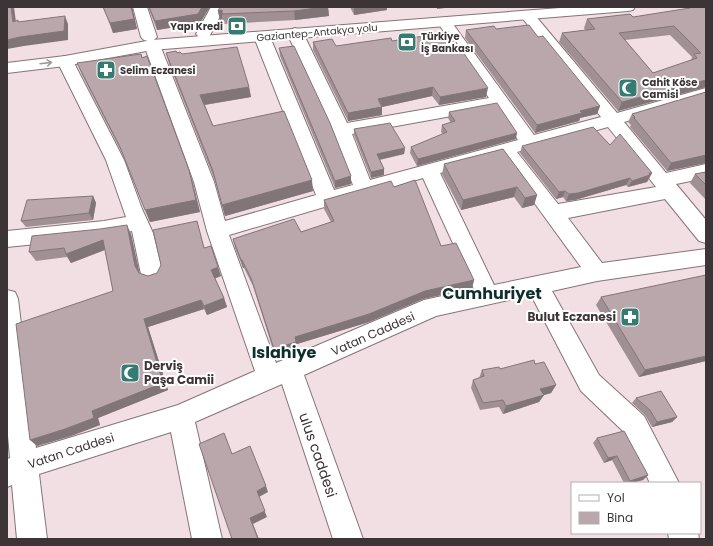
<svg xmlns="http://www.w3.org/2000/svg" width="713" height="546" font-family="Poppins,sans-serif">
  <style>
    .lines { fill: none; stroke-linecap: round; stroke-linejoin: round }
    .minor-casing { stroke: #857477; stroke-width: 2 }
    .major-casing { stroke: #857477; stroke-width: 2 }
    .minor { fill: #fff; fill-rule: evenodd }
    .major { fill: #fff; fill-rule: evenodd }
    .wall { fill: #a09093; fill-rule: evenodd }
    .shaded-wall { fill: #827578 }
    .building { fill: #baa7ab; stroke: #827578; fill-rule: evenodd }
    .oneway { stroke: #9e9a9a }
    .labels { text-anchor: middle; stroke-width: 4; stroke-linejoin: round; paint-order: stroke }
    .far-poi-label { font-size: 10px; font-weight: bold; fill: #3c3436; stroke: #fff; text-anchor: start }
    .far-street-label { font-size: 10px; fill: #3c3436; stroke: #fff }
    .poi-label { font-size: 12px; font-weight: bold; fill: #3c3436; stroke: #fff; text-anchor: end }
    .street-label { font-size: 12px; fill: #3c3436; stroke: #fff }
    .near-street-label { font-size: 14px; fill: #3c3436; stroke: #fff }
    .district-label { font-size: 16px; font-weight: bold; fill: #0e302c; stroke: #fff }
  </style>
  <rect width="100%" height="100%" fill="#f2dfe3"/>
  <g class="lines">
    <g class="minor-casing">
      <path id="minor" d="M 133,7 L 147,7 L 157,37 L 153,41 L 158,42 L 160,45 L 214,182 L 225,221 L 316,195 L 254,37 L 257,34 L 262,32 L 267,34 L 270,37 L 334,190 L 353,185 L 332,130 L 287,33 L 290,30 L 295,28 L 300,30 L 303,33 L 347,123 L 489,98 L 438,23 L 440,20 L 445,19 L 450,20 L 534,135 L 601,117 L 523,19 L 521,16 L 523,13 L 528,12 L 533,13 L 617,113 L 706,88 L 706,98 L 624,122 L 666,173 L 706,164 L 706,178 L 676,184 L 706,220 L 706,243 L 699,241 L 665,199 L 568,218 L 602,263 L 706,249 L 706,265 L 597,281 L 552,291 L 599,375 L 644,416 L 679,483 L 650,483 L 626,434 L 581,391 L 531,295 L 436,316 L 304,375 L 363,539 L 333,539 L 282,384 L 195,422 L 222,539 L 192,539 L 171,432 L 39,474 L 47,539 L 17,539 L 12,485 L 7,487 L 7,459 L 10,458 L 7,425 L 7,290 L 15,292 L 18,299 L 36,448 L 178,405 L 255,371 L 207,231 L 194,182 L 144,45 L 148,41 L 144,40 L 141,37 ZM 496,108 L 518,140 L 370,180 L 352,134 ZM 608,127 L 656,187 L 558,204 L 517,152 ZM 501,157 L 581,267 L 494,285 L 440,173 ZM 423,178 L 474,289 L 424,300 L 276,363 L 229,235 Z
        M 211,7 L 225,7 L 209,37 L 204,39 L 199,37 L 196,34 Z
        M 65,56 L 71,58 L 73,61 L 124,160 L 142,209 L 153,233 L 163,274 L 160,280 L 152,283 L 144,280 L 141,274 L 132,231 L 104,237 L 7,247 L 7,231 L 104,221 L 126,217 L 106,160 L 57,61 L 59,58 Z
        M 668,533 L 698,533 L 699,539 L 669,539 Z"/>
    </g>
    <g class="major-casing">
      <path id="major" d="M 573,7 L 635,7 L 633,10 L 628,11 L 152,50 L 65,66 L 7,73 L 7,63 L 65,56 L 152,40 Z"/>
    </g>
    <use href="#minor" class="minor"/>
    <use href="#major" class="major"/>
  </g>
  <path class="wall" d="M 103,7 L 132,7 L 137,29 L 113,33 Z
    M 148,7 L 210,7 L 200,23 L 157,30 Z
    M 220,7 L 328,7 L 329,16 L 295,20 L 223,24 L 222,20 L 220,20 L 218,11 Z
    M 350,7 L 387,7 L 387,10 L 354,15 Z
    M 687,7 L 706,7 L 706,87 L 618,111 L 559,42 L 562,33 L 585,30 L 584,28 L 587,19 L 633,17 L 686,9 ZM 670,35 L 692,57 L 691,60 L 653,73 L 625,40 Z
    M 496,29 L 538,37 L 600,106 L 597,114 L 580,118 L 579,121 L 535,133 L 465,38 L 466,30 Z
    M 392,41 L 486,97 L 439,105 L 432,96 L 382,107 L 382,115 L 348,121 L 313,50 L 313,42 L 336,46 Z
    M 279,48 L 351,176 L 351,184 L 335,188 L 280,56 Z
    M 166,53 L 177,53 L 182,54 L 249,87 L 251,97 L 205,105 L 213,126 L 313,191 L 225,216 L 215,181 L 169,64 Z
    M 141,54 L 193,182 L 200,212 L 150,222 L 124,157 L 82,75 L 77,63 Z
    M 706,92 L 706,163 L 667,171 L 630,127 L 631,125 L 628,122 L 632,114 Z
    M 449,112 L 516,139 L 417,166 L 410,153 L 411,147 L 443,134 L 441,132 L 442,125 L 451,123 L 448,118 Z
    M 354,129 L 405,148 L 404,154 L 380,160 L 384,169 L 384,175 L 371,178 L 354,135 Z
    M 610,145 L 652,173 L 647,182 L 628,187 L 626,185 L 575,200 L 566,201 L 563,197 L 556,199 L 520,153 L 522,146 Z
    M 503,149 L 537,195 L 534,205 L 522,208 L 514,197 L 461,210 L 442,174 L 444,164 Z
    M 706,172 L 706,200 L 690,183 L 695,174 Z
    M 394,187 L 441,246 L 474,280 L 472,288 L 423,299 L 369,322 L 297,344 L 297,349 L 275,356 L 253,286 L 244,268 L 243,268 L 235,248 L 233,239 L 301,232 L 331,222 L 324,209 L 324,200 Z
    M 93,196 L 96,203 L 93,220 L 26,227 L 21,221 Z
    M 199,230 L 204,248 L 221,276 L 215,278 L 224,298 L 227,307 L 207,315 L 204,309 L 148,327 L 168,390 L 98,418 L 100,425 L 71,436 L 37,446 L 113,291 L 105,250 L 71,263 L 67,257 L 36,261 L 29,252 L 131,234 L 139,273 L 148,276 L 157,273 Z
    M 601,297 L 706,361 L 639,377 L 596,305 Z
    M 535,364 L 556,385 L 551,393 L 544,395 L 539,402 L 503,414 L 499,407 L 480,410 L 471,388 L 473,380 L 479,378 L 482,370 L 500,369 Z
    M 636,398 L 677,417 L 672,422 L 652,427 L 645,415 L 632,403 Z
    M 597,438 L 648,475 L 643,480 L 631,483 L 624,483 L 612,460 L 604,463 L 593,443 Z"/>
  <path class="shaded-wall" d="M 11,7 L 14,7 L 17,30 L 13,22 Z
    M 131,7 L 132,7 L 137,29 L 113,33 L 110,23 Z
    M 202,7 L 210,7 L 200,23 L 157,30 L 155,21 Z
    M 324,7 L 328,7 L 329,16 L 295,20 L 294,11 Z
    M 360,7 L 387,7 L 387,10 L 354,15 L 354,8 Z
    M 437,7 L 453,7 L 437,9 Z
    M 222,10 L 222,20 L 220,20 L 218,11 Z
    M 65,16 L 68,24 L 68,40 L 24,46 L 7,49 L 7,40 Z
    M 706,80 L 706,87 L 618,111 L 622,102 Z
    M 249,87 L 251,97 L 203,105 L 200,95 Z
    M 433,87 L 432,96 L 382,107 L 382,115 L 348,121 L 348,113 L 378,99 Z
    M 488,88 L 486,97 L 439,105 L 440,97 Z
    M 600,106 L 597,114 L 580,118 L 579,121 L 535,133 L 537,125 L 580,111 Z
    M 517,133 L 516,139 L 417,166 L 418,159 Z
    M 405,148 L 404,154 L 377,160 L 377,154 Z
    M 706,155 L 706,163 L 667,171 L 671,163 Z
    M 384,169 L 384,175 L 371,178 L 371,172 Z
    M 189,170 L 200,212 L 150,222 L 145,210 Z
    M 649,173 L 652,173 L 647,182 L 628,187 L 632,181 Z
    M 351,176 L 351,184 L 335,188 L 335,181 Z
    M 630,178 L 626,185 L 575,200 L 566,201 L 569,194 Z
    M 312,180 L 313,191 L 225,216 L 222,205 Z
    M 517,187 L 514,197 L 461,210 L 463,200 Z
    M 565,191 L 563,197 L 556,199 L 559,192 Z
    M 537,195 L 534,205 L 522,208 L 525,198 Z
    M 93,196 L 96,203 L 93,220 L 89,213 Z
    M 127,225 L 131,234 L 140,275 L 135,266 Z
    M 103,240 L 107,249 L 71,263 L 66,254 Z
    M 241,260 L 242,260 L 244,268 L 243,268 Z
    M 218,267 L 221,276 L 214,279 L 211,270 Z
    M 474,280 L 472,288 L 423,299 L 369,322 L 297,344 L 297,349 L 275,356 L 274,349 L 295,337 L 425,291 Z
    M 224,298 L 227,307 L 207,315 L 204,306 Z
    M 201,300 L 204,309 L 148,327 L 168,390 L 98,418 L 100,425 L 71,436 L 37,446 L 30,440 L 92,411 L 144,319 Z
    M 706,356 L 706,361 L 639,377 L 645,370 Z
    M 556,385 L 551,393 L 544,395 L 539,402 L 503,414 L 506,406 L 540,389 Z
    M 677,417 L 672,422 L 652,427 L 657,422 Z
    M 617,456 L 612,460 L 604,463 L 608,458 Z
    M 648,475 L 643,480 L 631,483 L 627,483 L 630,481 Z
    M 266,486 L 268,492 L 259,497 L 267,517 L 253,524 L 259,539 L 258,539 L 250,518 L 257,491 Z"/>
  <path class="building" d="M 7,7 L 11,7 L 13,22 L 18,20 L 18,22 L 65,16 L 64,31 L 20,37 L 7,40 Z
    M 103,7 L 131,7 L 134,19 L 110,23 Z
    M 149,7 L 202,7 L 198,14 L 155,21 Z
    M 220,7 L 324,7 L 294,11 L 222,14 L 222,10 L 218,11 Z
    M 689,7 L 706,7 L 706,80 L 622,102 L 562,33 L 595,29 L 587,19 L 630,14 L 633,17 L 690,8 ZM 674,26 L 701,53 L 694,54 L 697,58 L 653,73 L 619,33 Z
    M 529,25 L 538,37 L 543,36 L 600,106 L 580,111 L 582,113 L 537,125 L 466,30 L 494,26 L 496,29 Z
    M 449,32 L 488,88 L 440,97 L 433,87 L 378,99 L 382,107 L 348,113 L 313,42 L 332,39 L 336,46 L 391,38 L 392,41 Z
    M 294,46 L 330,123 L 351,176 L 335,181 L 279,48 Z
    M 237,47 L 249,87 L 200,95 L 213,126 L 284,111 L 312,180 L 222,205 L 213,171 L 166,53 L 176,51 L 177,53 L 180,52 L 182,54 Z
    M 141,54 L 142,58 L 147,56 L 189,170 L 196,200 L 145,210 L 120,147 L 77,63 Z
    M 706,92 L 706,155 L 671,163 L 634,118 L 635,117 L 632,114 Z
    M 497,103 L 517,133 L 418,159 L 411,147 L 447,132 L 442,125 L 455,121 L 449,112 Z
    M 390,123 L 405,148 L 377,154 L 384,169 L 371,172 L 354,129 Z
    M 593,127 L 610,145 L 620,134 L 652,173 L 649,173 L 650,175 L 632,181 L 630,178 L 578,193 L 569,194 L 565,191 L 559,192 L 522,146 Z
    M 503,149 L 537,195 L 525,198 L 517,187 L 463,200 L 444,164 Z
    M 706,172 L 706,185 L 695,174 Z
    M 415,180 L 441,246 L 456,243 L 474,280 L 425,291 L 369,314 L 295,337 L 296,342 L 274,349 L 251,278 L 242,260 L 241,260 L 233,239 L 294,219 L 301,232 L 334,221 L 324,200 L 391,181 L 394,187 Z
    M 93,196 L 89,213 L 21,221 L 27,200 Z
    M 197,221 L 204,248 L 211,246 L 218,267 L 211,270 L 224,298 L 204,306 L 201,300 L 144,319 L 163,383 L 92,411 L 94,418 L 65,429 L 30,440 L 16,324 L 113,291 L 103,240 L 66,254 L 64,248 L 29,252 L 32,236 L 100,229 L 127,225 L 135,266 L 139,273 L 148,276 L 157,273 L 161,265 L 153,230 Z
    M 706,275 L 706,356 L 645,370 L 601,297 Z
    M 534,360 L 535,364 L 544,362 L 556,385 L 540,389 L 544,395 L 506,406 L 503,400 L 483,403 L 473,380 L 484,376 L 482,370 L 499,367 L 500,369 Z
    M 661,391 L 677,417 L 657,422 L 650,410 L 636,398 Z
    M 624,431 L 648,475 L 630,481 L 617,456 L 608,458 L 597,438 Z
    M 224,433 L 232,454 L 250,446 L 266,486 L 257,491 L 265,511 L 250,518 L 258,539 L 232,539 L 199,444 Z"/>
  <defs><path id="oneway-shaft" d="M-6 0H5M1.5-3L5.5 0L1.5 3" fill="none" stroke-width="1.6" stroke-linecap="round" stroke-linejoin="round"/></defs>
  <use class="oneway" href="#oneway-shaft" transform="translate(46 63) rotate(-7)"/>
  <defs>
    <g id="bank-square" transform="scale(1)"><rect x="-9" y="-9" width="18" height="18" rx="4" fill="#357b72" stroke="#fff"/><path d="M-6-4H6V4H-6ZM0-2.3a2.3 2.3 0 1 0 0 4.6a2.3 2.3 0 1 0 0-4.6Z" fill="#fff"/></g>
    <g id="pharmacy-square" transform="scale(1)"><rect x="-9" y="-9" width="18" height="18" rx="4" fill="#357b72" stroke="#fff"/><path d="M-2-6h4v4h4v4h-4v4h-4v-4h-4v-4h4Z" fill="#fff"/></g>
    <g id="mosque-square" transform="scale(1)"><rect x="-9" y="-9" width="18" height="18" rx="4" fill="#357b72" stroke="#fff"/><path d="M3.5-4.9A6 6 0 1 0 3.5 4.9A5 5 0 1 1 3.5-4.9Z" fill="#fff"/></g>
  </defs>
  <g fill-rule="evenodd">
    <use href="#bank-square" x="237" y="26"/>
    <use href="#bank-square" x="407" y="42"/>
    <use href="#pharmacy-square" x="106" y="70"/>
    <use href="#mosque-square" x="628" y="88"/>
    <use href="#pharmacy-square" x="630" y="317"/>
    <use href="#mosque-square" x="130" y="373"/>
  </g>
  <g class="labels">
    <g class="far-poi-label">
      <text x="223" y="30" text-anchor="end">Yapı Kredi</text>
      <text x="421" y="40">Türkiye<tspan x="421" dy="12">İş Bankası</tspan></text>
      <text x="120" y="74">Selim Eczanesi</text>
      <text x="642" y="86">Cahit Köse<tspan x="642" dy="12">Camisi</tspan></text>
    </g>
    <g class="far-street-label">
      <text transform="translate(317 32) rotate(-5)" y="4">Gaziantep-Antakya yolu</text>
    </g>
    <g class="poi-label">
      <text x="616" y="321">Bulut Eczanesi</text>
      <text x="144" y="370" text-anchor="start">Derviş<tspan x="144" dy="14">Paşa Camii</tspan></text>
    </g>
    <g class="street-label">
      <text transform="translate(373 334) rotate(-24)" y="4">Vatan Caddesi</text>
      <text transform="translate(71 451) rotate(-18)" y="4">Vatan Caddesi</text>
    </g>
    <g class="near-street-label">
      <text transform="translate(318 455) rotate(71)" y="5">ulus caddesi</text>
    </g>
    <g class="district-label">
      <text x="492" y="299">Cumhuriyet</text>
      <text x="284" y="358">Islahiye</text>
    </g>
  </g>
  <rect width="713" height="546" fill="none" stroke="#3c3436" stroke-width="16"/>
  <rect x="571" y="482" width="130" height="52" fill="#ffffff" stroke="#b1aeaf"/>
  <rect x="579" y="495" width="20" height="6" fill="#ffffff" stroke="#b1aeaf"/>
  <text x="607" y="502" font-size="12" fill="#3c3436">Yol</text>
  <rect x="579" y="512" width="20" height="12" fill="#baa7ab" stroke="#b1aeaf"/>
  <text x="607" y="522" font-size="12" fill="#3c3436">Bina</text>
</svg>
